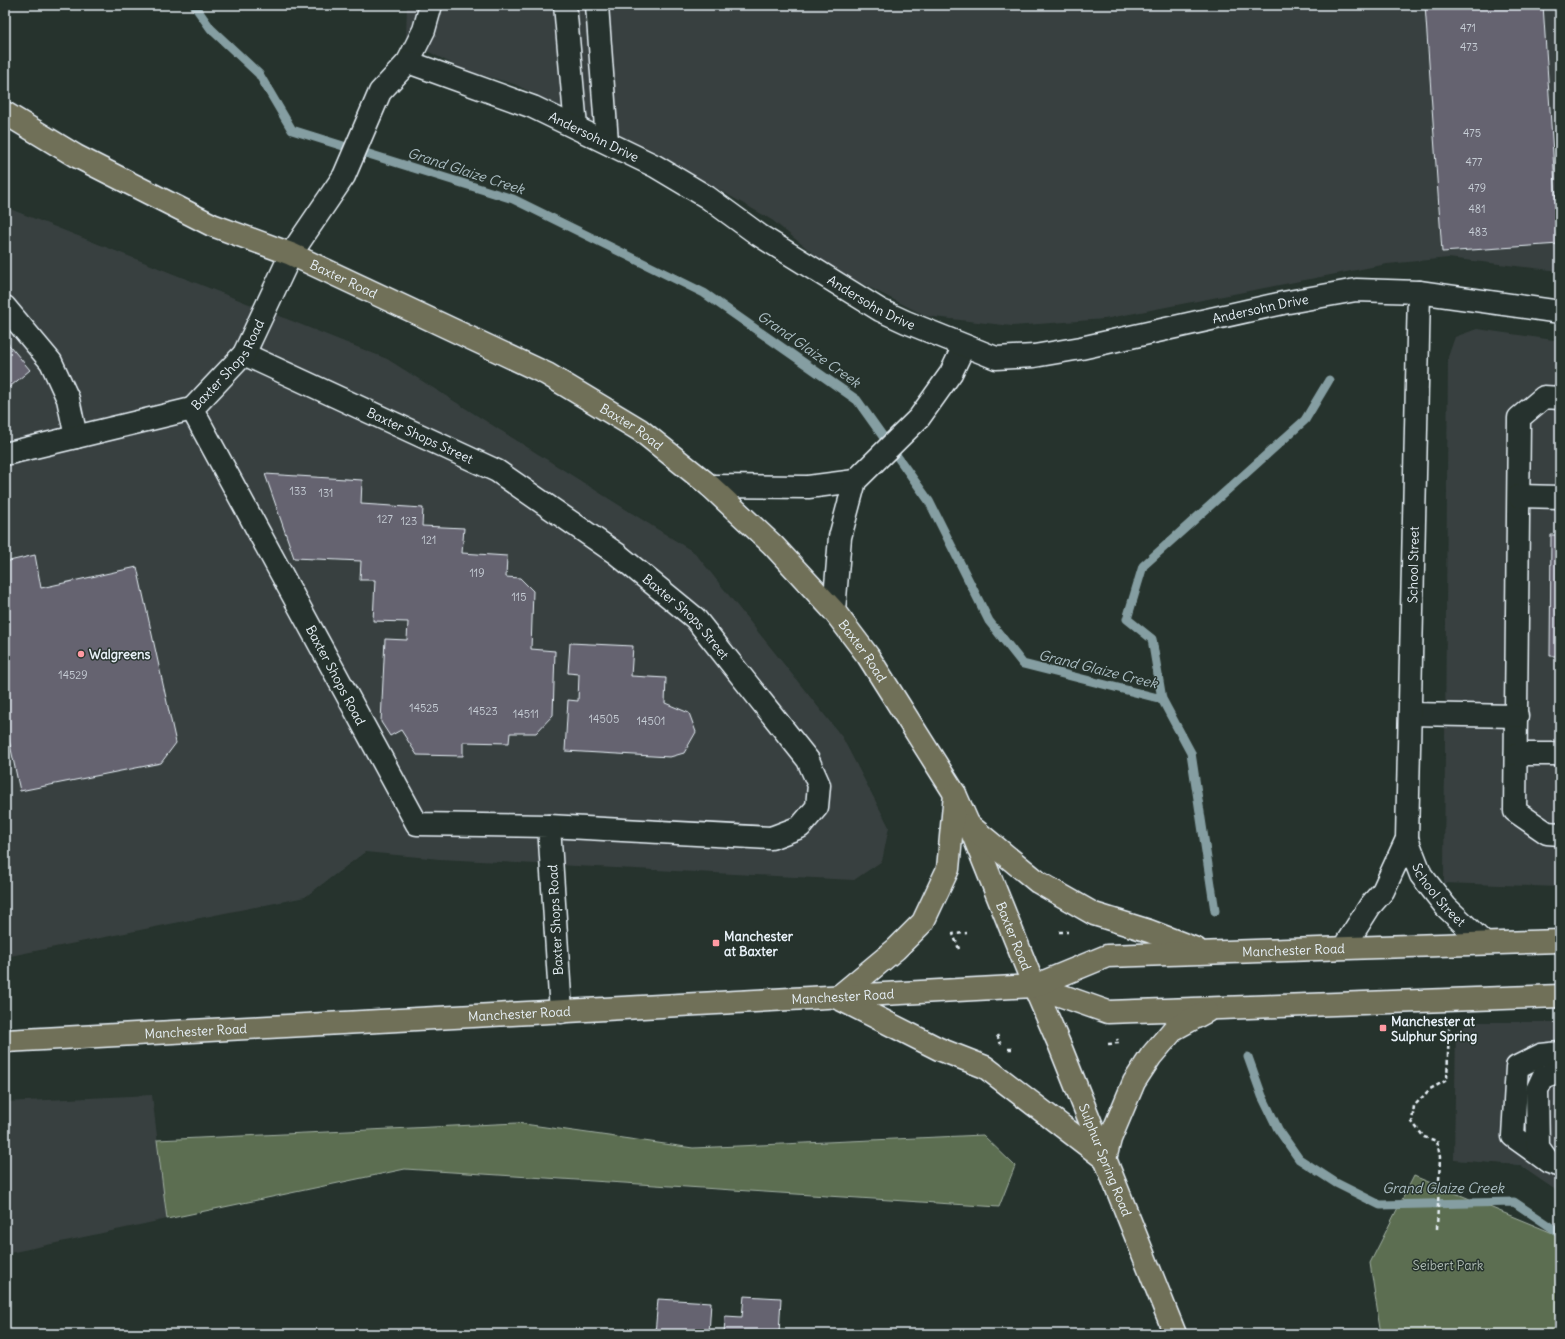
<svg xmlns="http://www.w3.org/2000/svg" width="1565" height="1339" font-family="Delius,sans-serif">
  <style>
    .built { fill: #394141 }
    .green { fill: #5c6e51; stroke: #a2b0a4 }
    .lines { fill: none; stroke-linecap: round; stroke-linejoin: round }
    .stream { stroke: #859ea2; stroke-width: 9 }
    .building { fill: #65636f; stroke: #e8f1f8 }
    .minor-casing { stroke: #e8f1f8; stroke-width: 25 }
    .major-casing { stroke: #e8f1f8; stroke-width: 25 }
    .highway-casing { stroke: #e8f1f8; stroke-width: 25 }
    .path { stroke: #e8f1f8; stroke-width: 2.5; stroke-dasharray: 4 3; stroke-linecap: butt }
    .minor { stroke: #26332d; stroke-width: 22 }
    .major { stroke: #706f59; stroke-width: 22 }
    .highway { stroke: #706f59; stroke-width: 22 }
    .poi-dot { fill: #ff9aa2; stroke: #26332d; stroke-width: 1.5 }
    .labels { text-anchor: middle; stroke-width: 3; stroke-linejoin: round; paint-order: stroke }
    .number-label { font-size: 11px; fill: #c7ced6 }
    .street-label { font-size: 13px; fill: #e8f1f8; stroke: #26332d }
    .poi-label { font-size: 13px; font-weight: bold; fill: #e8f1f8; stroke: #26332d; text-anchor: start }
    .park-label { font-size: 13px; fill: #b0bdb5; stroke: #26332d }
    .water-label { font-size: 14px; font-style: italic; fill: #aec0c6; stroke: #26332d }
  </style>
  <rect width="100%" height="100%" fill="#26332d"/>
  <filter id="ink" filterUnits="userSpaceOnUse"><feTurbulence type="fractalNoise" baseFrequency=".025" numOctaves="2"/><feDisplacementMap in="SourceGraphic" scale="8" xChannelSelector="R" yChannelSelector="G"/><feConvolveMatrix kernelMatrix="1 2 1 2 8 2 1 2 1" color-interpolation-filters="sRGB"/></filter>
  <g filter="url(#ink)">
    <path class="built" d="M 407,5 L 1560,5 L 1560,271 L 1448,258 L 1387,264 L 1104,319 L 1012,326 L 926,316 L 831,268 L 772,220 L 695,176 L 591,121 L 514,84 L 464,70 L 406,40 Z
      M 5,207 L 387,359 L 695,553 L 842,737 L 889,827 L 882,861 L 854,880 L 440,859 L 365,852 L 305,897 L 5,957 Z
      M 1477,329 L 1560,341 L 1560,887 L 1444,883 L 1448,357 L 1455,337 Z
      M 1475,1022 L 1560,1022 L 1560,1193 L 1519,1165 L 1454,1160 L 1456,1030 Z
      M 152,1095 L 167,1219 L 5,1254 L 5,1102 Z"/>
    <path class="green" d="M 517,1123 L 693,1148 L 983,1135 L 1015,1166 L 999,1207 L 405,1169 L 167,1219 L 157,1140 Z
      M 1414,1176 L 1560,1236 L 1560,1334 L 1381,1334 L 1370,1263 Z"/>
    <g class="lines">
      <path class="stream" d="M 194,5 L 211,29 L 259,74 L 292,130 L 513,199 L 704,293 L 857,400 L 929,501 L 989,621 L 1023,664 L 1162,699 L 1191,753 L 1215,911
        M 1162,699 L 1152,639 L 1127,619 L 1143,566 L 1305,420 L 1329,380
        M 1248,1057 L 1262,1096 L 1278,1129 L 1299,1159 L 1336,1183 L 1380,1205 L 1514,1202 L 1560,1233"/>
    </g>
    <path class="building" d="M 1425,5 L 1543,5 L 1559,244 L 1442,252 Z
      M 5,340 L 30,370 L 5,391 Z
      M 265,474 L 362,480 L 361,504 L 423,508 L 422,526 L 464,528 L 462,553 L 507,556 L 506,577 L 520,578 L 533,591 L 531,649 L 555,651 L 553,715 L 536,733 L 510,733 L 509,743 L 463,742 L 463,756 L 417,755 L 401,730 L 390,736 L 381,722 L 385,639 L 407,640 L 408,622 L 373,621 L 375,580 L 360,580 L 361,561 L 294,558 Z
      M 1551,535 L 1560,535 L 1560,656 L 1550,656 Z
      M 35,555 L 41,588 L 137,567 L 176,743 L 161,763 L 20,791 L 5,721 L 5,562 Z
      M 570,643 L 633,646 L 631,676 L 666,678 L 665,703 L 689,713 L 696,732 L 684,753 L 670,757 L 565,751 L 568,700 L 578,701 L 579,674 L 568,673 Z
      M 744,1296 L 781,1298 L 779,1334 L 724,1334 L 725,1316 L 742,1317 Z
      M 658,1299 L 711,1302 L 709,1334 L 655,1334 Z"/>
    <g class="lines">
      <g class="minor-casing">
        <g id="minor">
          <path d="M 565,5 L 576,127"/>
          <path d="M 597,5 L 607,142"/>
          <path d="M 408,62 L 424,30 L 431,5"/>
          <path d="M 5,307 L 51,362 L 68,399 L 76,437"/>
          <path id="s1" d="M 244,354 L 497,471 L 617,554 L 695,618 L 808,760 L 819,785 L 817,807 L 800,827 L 771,838 L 549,826"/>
          <path d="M 1560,398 L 1544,397 L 1519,418 L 1515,811 L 1547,833 L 1560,834"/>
          <path d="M 5,454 L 192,409"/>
          <path d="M 710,486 L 808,487 L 855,481"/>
          <path d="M 1519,496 L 1560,497"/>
          <path d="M 834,611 L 840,537 L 855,481 L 919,418 L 951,373 L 964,346"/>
          <path d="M 1410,714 L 1517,716"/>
          <path d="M 1516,754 L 1560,754"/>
          <path id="s2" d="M 1407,839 L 1421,875 L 1446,907 L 1483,942"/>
          <path id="s3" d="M 1344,947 L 1370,906 L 1383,891 L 1407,839 L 1419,292"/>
          <path id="s4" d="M 561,1012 L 549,826 L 417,824 L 192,409 L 244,354 L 291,254 L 344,176 L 380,92 L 408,62 L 533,107 L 655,166 L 707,197 L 759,235 L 880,310 L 906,322 L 996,358 L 1034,356 L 1081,348 L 1283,303 L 1356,290 L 1419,292 L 1560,312"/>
          <path d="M 1560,1053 L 1541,1055 L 1517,1067 L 1513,1136 L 1549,1162 L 1560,1166"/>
          <path d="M 1548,1161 L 1538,1147 L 1537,1090 L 1543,1077 L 1560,1071"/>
        </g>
      </g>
      <g class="major-casing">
        <g id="major">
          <path id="s5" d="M 5,113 L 76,156 L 212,225 L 291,254 L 547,374 L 640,430 L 710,486 L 773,545 L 834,611 L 868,656 L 955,794 L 974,837 L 1034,986 L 1060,1046 L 1175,1334"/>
        </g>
      </g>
      <g class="highway-casing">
        <g id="highway">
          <path d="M 969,825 L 1038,882 L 1094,914 L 1149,931 L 1196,949"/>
          <path d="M 1034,986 L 1108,1012 L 1560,996"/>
          <path d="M 837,998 L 896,949 L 923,922 L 948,869 L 955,794"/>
          <path d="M 838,998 L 939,1049 L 985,1067 L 1105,1159 L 1110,1139 L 1134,1082 L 1151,1056 L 1174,1029 L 1207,1011"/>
          <path id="s6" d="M 5,1041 L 1034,986 L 1107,956 L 1560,941"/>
        </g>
      </g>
      <path class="path" d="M 1059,932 L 1068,932
        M 959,949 L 953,934 L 967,933
        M 997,1035 L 1001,1044
        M 1108,1044 L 1119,1043 L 1117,1039
        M 1008,1049 L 1014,1049
        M 1437,1229 L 1440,1157 L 1437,1141 L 1424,1137 L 1412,1122 L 1414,1106 L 1430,1089 L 1447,1080 L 1449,1028"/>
      <use href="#minor" class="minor"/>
      <use href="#major" class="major"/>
      <use href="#highway" class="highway"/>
    </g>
  </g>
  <g class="poi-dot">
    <circle cx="81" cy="654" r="4"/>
    <rect x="712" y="939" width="8" height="8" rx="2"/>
    <rect x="1379" y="1024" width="8" height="8" rx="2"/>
  </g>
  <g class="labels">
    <g class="number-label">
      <text x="1468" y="32">471</text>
      <text x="1469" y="51">473</text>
      <text x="1472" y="137">475</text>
      <text x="1474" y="166">477</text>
      <text x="1477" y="192">479</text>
      <text x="1477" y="213">481</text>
      <text x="1478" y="236">483</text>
      <text x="298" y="495">133</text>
      <text x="326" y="497">131</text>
      <text x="385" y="523">127</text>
      <text x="409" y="525">123</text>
      <text x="429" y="544">121</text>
      <text x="477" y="577">119</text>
      <text x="519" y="601">115</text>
      <text x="73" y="679">14529</text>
      <text x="424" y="712">14525</text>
      <text x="483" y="715">14523</text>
      <text x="526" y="718">14511</text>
      <text x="604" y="723">14505</text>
      <text x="651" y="725">14501</text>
    </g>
    <g class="street-label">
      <text dy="5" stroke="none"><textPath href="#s4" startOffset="1404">Andersohn Drive</textPath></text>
      <text dy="5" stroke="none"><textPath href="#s5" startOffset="378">Baxter Road</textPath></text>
      <text dy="5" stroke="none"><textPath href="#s4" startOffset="1728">Andersohn Drive</textPath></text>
      <text dy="5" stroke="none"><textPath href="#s4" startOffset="2134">Andersohn Drive</textPath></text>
      <text dy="5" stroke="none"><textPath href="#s4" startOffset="848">Baxter Shops Road</textPath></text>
      <text dy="5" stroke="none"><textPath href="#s5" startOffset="702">Baxter Road</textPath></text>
      <text dy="5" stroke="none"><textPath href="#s1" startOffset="194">Baxter Shops Street</textPath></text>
      <text dy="5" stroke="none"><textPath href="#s3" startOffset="400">School Street</textPath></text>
      <text dy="5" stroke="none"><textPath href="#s1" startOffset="518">Baxter Shops Street</textPath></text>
      <text dy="5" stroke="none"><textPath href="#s5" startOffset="1026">Baxter Road</textPath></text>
      <text transform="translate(336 675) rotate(62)" y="5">Baxter Shops Road</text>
      <text dy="5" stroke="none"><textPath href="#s2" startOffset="65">School Street</textPath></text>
      <text transform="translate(555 920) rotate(-93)" y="5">Baxter Shops Road</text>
      <text dy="5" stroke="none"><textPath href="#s5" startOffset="1350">Baxter Road</textPath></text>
      <text dy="5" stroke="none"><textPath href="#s6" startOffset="1296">Manchester Road</textPath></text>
      <text dy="5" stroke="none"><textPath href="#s6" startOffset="839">Manchester Road</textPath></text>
      <text dy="5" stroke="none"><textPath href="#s6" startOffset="515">Manchester Road</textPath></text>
      <text dy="5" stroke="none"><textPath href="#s6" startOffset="191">Manchester Road</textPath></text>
      <text dy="5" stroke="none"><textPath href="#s5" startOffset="1592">Sulphur Spring Road</textPath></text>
    </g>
    <g class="poi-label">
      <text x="89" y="659">Walgreens</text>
      <text x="724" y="941">Manchester<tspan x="724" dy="15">at Baxter</tspan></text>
      <text x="1391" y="1026">Manchester at<tspan x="1391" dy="15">Sulphur Spring</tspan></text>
    </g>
    <g class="park-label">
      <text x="1448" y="1270">Seibert Park</text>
    </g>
    <g class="water-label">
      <text transform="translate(466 171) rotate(18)" y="5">Grand Glaize Creek</text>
      <text transform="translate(809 349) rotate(35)" y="5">Grand Glaize Creek</text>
      <text transform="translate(1098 669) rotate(14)" y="5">Grand Glaize Creek</text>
      <text x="1443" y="1193">Grand Glaize Creek</text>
    </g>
  </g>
  <rect width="1565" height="1339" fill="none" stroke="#26332d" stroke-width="20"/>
  <rect x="10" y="10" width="1545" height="1319" fill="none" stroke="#e8f1f8" stroke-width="1.5" filter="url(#ink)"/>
</svg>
